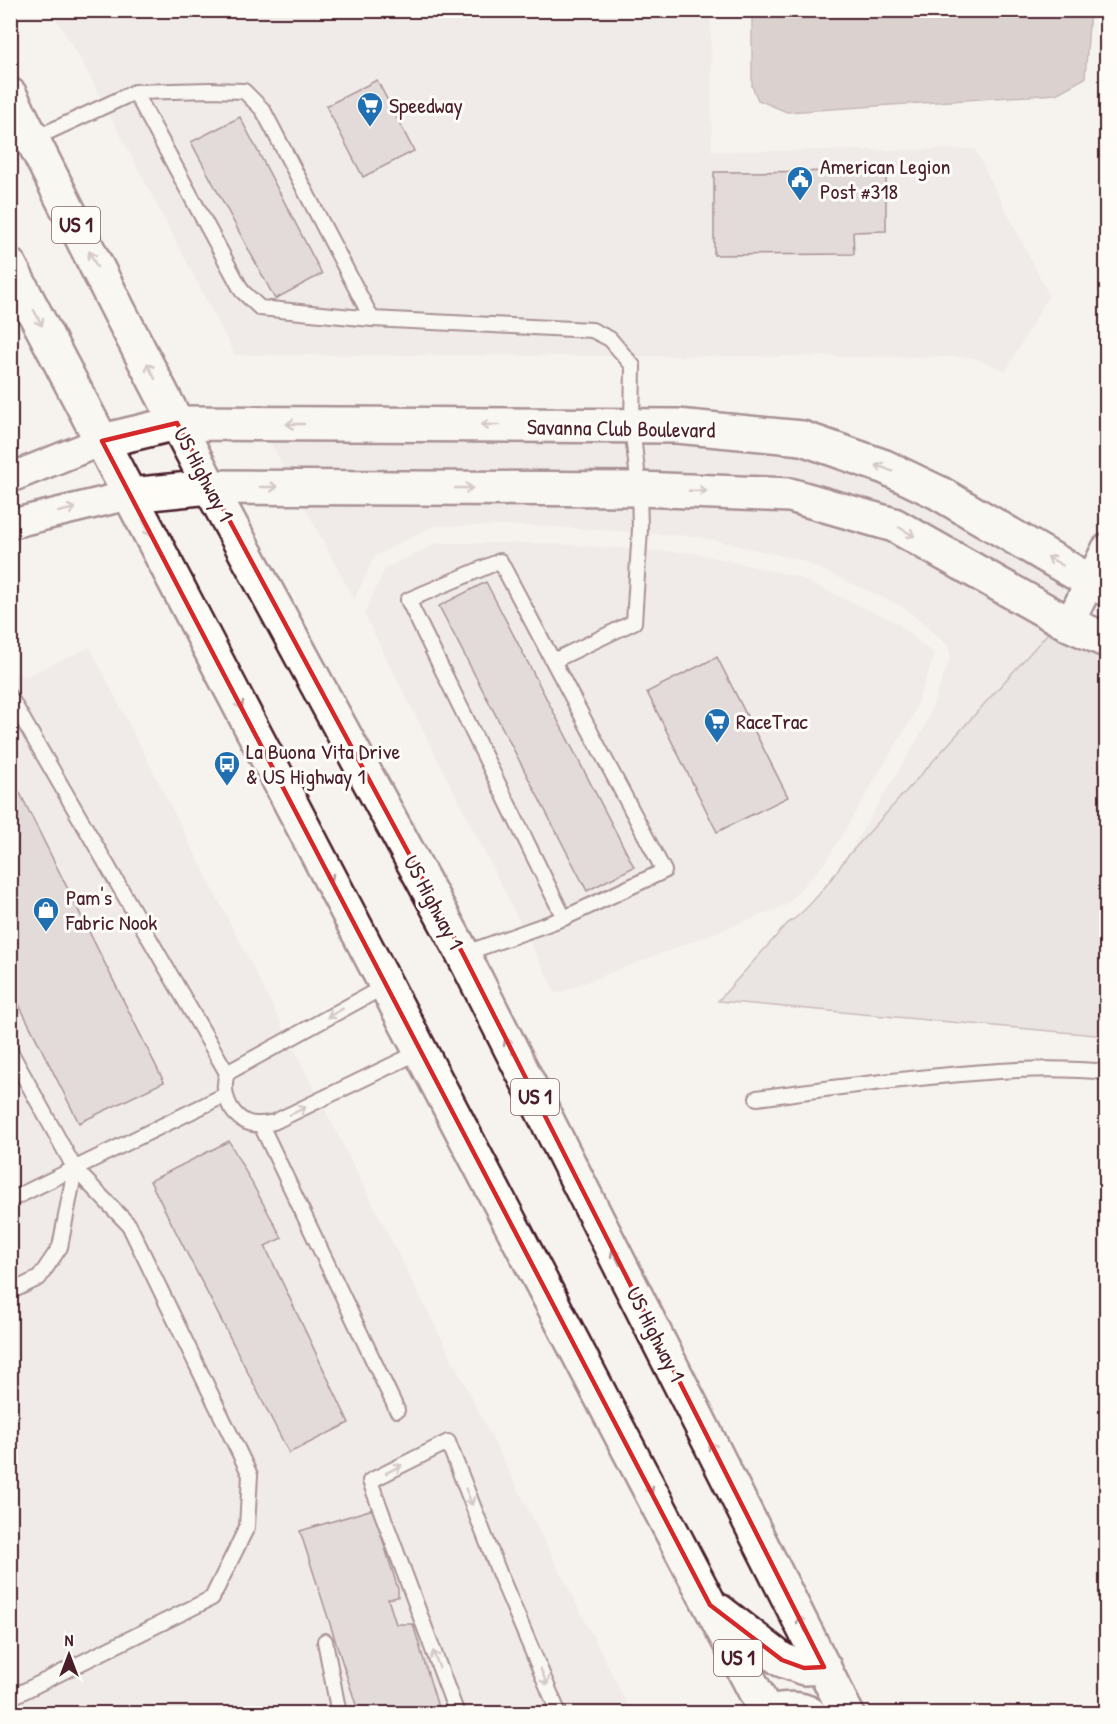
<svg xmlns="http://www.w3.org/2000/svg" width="1117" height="1724" font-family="'Patrick Hand',sans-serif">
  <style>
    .built { fill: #e9e3e0 }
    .green { fill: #dcd4d2; stroke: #937a7e; stroke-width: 1.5 }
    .water { fill: #bbabac; stroke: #8e7378; stroke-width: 1.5 }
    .building { fill: #cbbfbe; stroke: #4a1f2b; stroke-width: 1.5 }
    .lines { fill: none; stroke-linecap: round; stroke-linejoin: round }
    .lane-casing { stroke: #4a1f2b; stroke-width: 18 }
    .street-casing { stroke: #4a1f2b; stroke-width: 33 }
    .secondary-casing { stroke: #4a1f2b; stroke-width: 38 }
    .primary-casing { stroke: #4a1f2b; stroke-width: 38 }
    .lane { stroke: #fdfcf7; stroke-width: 14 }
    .street { stroke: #fdfcf7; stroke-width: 28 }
    .secondary { stroke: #fdfcf7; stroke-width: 33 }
    .primary { stroke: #fdfcf7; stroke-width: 33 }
    .oneway { stroke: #ac999b }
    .marked { fill: none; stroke: #d62828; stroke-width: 4.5; stroke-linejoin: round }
    .labels { text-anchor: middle; stroke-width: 6; stroke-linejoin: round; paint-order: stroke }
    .shield { fill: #fdfcf7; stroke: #806168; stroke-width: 1.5 }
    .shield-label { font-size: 21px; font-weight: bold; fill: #4a1f2b }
    .poi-label { font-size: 22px; fill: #4a1f2b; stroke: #fdfcf7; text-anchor: start }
    .street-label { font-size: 22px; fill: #4a1f2b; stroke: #fdfcf7 }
  </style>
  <rect width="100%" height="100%" fill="#f6f3ef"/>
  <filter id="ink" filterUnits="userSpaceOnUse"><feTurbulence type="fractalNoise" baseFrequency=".0167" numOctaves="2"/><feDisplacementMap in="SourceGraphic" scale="12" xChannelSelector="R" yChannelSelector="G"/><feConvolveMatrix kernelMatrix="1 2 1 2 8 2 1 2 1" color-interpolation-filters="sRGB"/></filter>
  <g filter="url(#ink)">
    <path class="built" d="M 51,11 L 711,11 L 712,151 L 975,149 L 1049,295 L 1006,371 L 971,357 L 235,355 L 80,58 Z
      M 269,440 L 677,443 L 799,455 L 880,482 L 933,508 L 1084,597 L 1072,607 L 900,510 L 790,479 L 625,472 L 285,470 Z
      M 303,504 L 639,506 L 788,512 L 889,540 L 1049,632 L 846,858 L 924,728 L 949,661 L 950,656 L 948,646 L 905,608 L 800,560 L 699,537 L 538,526 L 438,526 L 432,527 L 375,556 L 354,600 Z
      M 438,543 L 539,543 L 696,553 L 795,576 L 896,622 L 935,655 L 912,718 L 826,862 L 785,906 L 556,994 L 364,614 L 385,568 Z
      M 90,647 L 632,1713 L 11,1713 L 10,671 L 25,676 Z"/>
    <path class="green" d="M 1049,632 L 1106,658 L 1106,1036 L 718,1001 L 787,924 C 808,911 833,878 846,858 Z"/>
    <path class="water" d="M 752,11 L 1090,11 L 1085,78 L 1056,94 L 787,112 L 758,100 L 752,86 Z"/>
    <path class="building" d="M 377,80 L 414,151 L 363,177 L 326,106 Z
      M 240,117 L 322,274 L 275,299 L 191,142 Z
      M 886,171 L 886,231 L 853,232 L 854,254 L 714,255 L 714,172 Z
      M 486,582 L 634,867 L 587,891 L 439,606 Z
      M 717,657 L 788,797 L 717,832 L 647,692 Z
      M 10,773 L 164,1082 L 79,1123 L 10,987 Z
      M 229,1141 L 282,1238 L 265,1246 L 349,1423 L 289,1453 L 150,1181 Z
      M 373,1509 L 398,1589 L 398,1597 L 388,1599 L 396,1624 L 413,1624 L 440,1714 L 359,1714 L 300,1531 Z"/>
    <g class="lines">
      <g class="lane-casing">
        <path id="lane" d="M 135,92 L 242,291 L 260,308 L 372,319
          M 33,139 L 135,92 L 210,90 L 244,91 L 263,110 L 372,319 L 592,330 L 610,339 L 633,366 L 632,426 L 639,489 L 640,529 L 634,622 L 553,661 L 500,561 L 408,600 L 564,918 L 463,954
          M 553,661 L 664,871 L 564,918
          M 10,697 L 227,1073
          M 387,985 L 227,1073 C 221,1091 228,1113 246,1122 C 255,1126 265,1124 274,1122 L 421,1051
          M 10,1051 L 75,1169 L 129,1225 L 250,1475 L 247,1527 L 212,1598 L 10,1698
          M 757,1098 C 814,1090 871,1083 929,1077 C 988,1071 1048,1066 1106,1072
          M 261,1125 L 397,1410
          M 10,1200 L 225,1095
          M 10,1292 L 39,1278 L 60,1247 L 75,1169
          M 325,1641 L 339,1714
          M 457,1714 L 370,1481 L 448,1442 L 500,1575 L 559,1714"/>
      </g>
      <g class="street-casing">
        <path id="street" d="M 10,478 L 102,441
          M 10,524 L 130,495
          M 1069,624 L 1106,549"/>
      </g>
      <g class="secondary-casing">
        <path id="secondary" d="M 102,441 L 177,423 L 677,426 L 802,438 L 885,467 L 939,493 L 1091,582 L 1106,589
          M 130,495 L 210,487 L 639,489 L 790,495 L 894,525 L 1069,624 L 1106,640"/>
      </g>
      <g class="primary-casing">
        <path id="primary" d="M 10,95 L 119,311 L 210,487 L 463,954 L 847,1714
          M 10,266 L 767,1714
          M 719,1611 L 782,1660 L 804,1668 L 824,1667
          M 766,1712 C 780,1710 798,1706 810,1714"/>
      </g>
      <use href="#lane" class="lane"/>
      <use href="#street" class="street"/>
      <use href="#secondary" class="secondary"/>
      <use href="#primary" class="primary"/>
    </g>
    <defs><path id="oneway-shaft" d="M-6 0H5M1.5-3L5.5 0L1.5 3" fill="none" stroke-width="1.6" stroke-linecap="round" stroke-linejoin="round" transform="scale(1.5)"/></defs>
    <g class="oneway">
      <use href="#oneway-shaft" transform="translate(93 259) rotate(-116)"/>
      <use href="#oneway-shaft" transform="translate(38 318) rotate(62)"/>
      <use href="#oneway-shaft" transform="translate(151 371) rotate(-117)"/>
      <use href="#oneway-shaft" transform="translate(295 424) rotate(-180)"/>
      <use href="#oneway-shaft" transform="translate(490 425) rotate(-180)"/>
      <use href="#oneway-shaft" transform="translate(884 468) rotate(-158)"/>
      <use href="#oneway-shaft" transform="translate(269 487)"/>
      <use href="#oneway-shaft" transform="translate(464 488)"/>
      <use href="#oneway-shaft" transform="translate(698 491) rotate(2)"/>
      <use href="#oneway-shaft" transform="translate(67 510) rotate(-13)"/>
      <use href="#oneway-shaft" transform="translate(147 528) rotate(62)"/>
      <use href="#oneway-shaft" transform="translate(907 532) rotate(30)"/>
      <use href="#oneway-shaft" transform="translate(1055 561) rotate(-150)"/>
      <use href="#oneway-shaft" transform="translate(238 701) rotate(62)"/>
      <use href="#oneway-shaft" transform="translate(328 874) rotate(62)"/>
      <use href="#oneway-shaft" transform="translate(335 1013) rotate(151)"/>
      <use href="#oneway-shaft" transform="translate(509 1046) rotate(-117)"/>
      <use href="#oneway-shaft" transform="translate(298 1111) rotate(-26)"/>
      <use href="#oneway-shaft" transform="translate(616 1257) rotate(-117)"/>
      <use href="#oneway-shaft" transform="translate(714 1450) rotate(-117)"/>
      <use href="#oneway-shaft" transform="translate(394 1469) rotate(-27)"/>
      <use href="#oneway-shaft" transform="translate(648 1486) rotate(62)"/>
      <use href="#oneway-shaft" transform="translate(469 1497) rotate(68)"/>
      <use href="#oneway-shaft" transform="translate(802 1624) rotate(-117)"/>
      <use href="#oneway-shaft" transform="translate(436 1659) rotate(-111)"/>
      <use href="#oneway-shaft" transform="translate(544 1677) rotate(67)"/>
    </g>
  </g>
  <path d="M0 0H1117V1724H0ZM 177,423 L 463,954 L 824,1667 L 804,1668 L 782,1660 L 710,1605 L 102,441 Z" fill="#f6f3ef" fill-opacity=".55" fill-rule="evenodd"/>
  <path class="marked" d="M 177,423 L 463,954 L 824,1667 L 804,1668 L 782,1660 L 710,1605 L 102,441 Z"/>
  <defs>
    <g id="supermarket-pin" transform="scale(1.35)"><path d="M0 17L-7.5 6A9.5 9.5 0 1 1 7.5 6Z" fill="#1f6fb2" stroke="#fdfcf7"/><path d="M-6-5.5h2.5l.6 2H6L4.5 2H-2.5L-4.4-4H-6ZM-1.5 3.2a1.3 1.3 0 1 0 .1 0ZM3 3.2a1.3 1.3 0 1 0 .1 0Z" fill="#fff"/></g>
    <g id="civic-pin" transform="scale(1.35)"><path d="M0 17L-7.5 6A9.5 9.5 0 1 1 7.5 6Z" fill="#1f6fb2" stroke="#fdfcf7"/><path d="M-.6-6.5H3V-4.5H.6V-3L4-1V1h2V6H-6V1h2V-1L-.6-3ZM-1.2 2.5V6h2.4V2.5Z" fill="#fff"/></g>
    <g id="bus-pin" transform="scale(1.35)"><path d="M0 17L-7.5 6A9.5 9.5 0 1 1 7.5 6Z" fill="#1f6fb2" stroke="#fdfcf7"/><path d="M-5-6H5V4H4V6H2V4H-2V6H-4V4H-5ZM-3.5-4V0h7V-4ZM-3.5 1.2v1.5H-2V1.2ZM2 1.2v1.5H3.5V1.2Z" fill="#fff"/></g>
    <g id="shop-pin" transform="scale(1.35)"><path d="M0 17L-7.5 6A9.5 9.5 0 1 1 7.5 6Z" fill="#1f6fb2" stroke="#fdfcf7"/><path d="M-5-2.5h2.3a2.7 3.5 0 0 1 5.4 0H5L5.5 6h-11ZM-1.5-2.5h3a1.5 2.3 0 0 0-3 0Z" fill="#fff"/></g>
  </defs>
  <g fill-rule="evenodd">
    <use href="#supermarket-pin" x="370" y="105"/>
    <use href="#civic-pin" x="800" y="179"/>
    <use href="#supermarket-pin" x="717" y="721"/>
    <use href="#bus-pin" x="227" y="764"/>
    <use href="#shop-pin" x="46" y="910"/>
  </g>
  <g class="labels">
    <g class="shield">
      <rect x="52" y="207" width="48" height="36" rx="4.5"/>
      <rect x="511" y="1079" width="48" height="36" rx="4.5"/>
      <rect x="714" y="1640" width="48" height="36" rx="4.5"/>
    </g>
    <g class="shield-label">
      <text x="76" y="232">US 1</text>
      <text x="535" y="1104">US 1</text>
      <text x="738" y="1665">US 1</text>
    </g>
    <g class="poi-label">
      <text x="389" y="113">Speedway</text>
      <text x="820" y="174">American Legion<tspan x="820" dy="25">Post #318</tspan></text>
      <text x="736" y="729">RaceTrac</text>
      <text x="246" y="759">La Buona Vita Drive<tspan x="246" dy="25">&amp; US Highway 1</tspan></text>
      <text x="66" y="905">Pam's<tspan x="66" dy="25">Fabric Nook</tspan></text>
    </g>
    <g class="street-label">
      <text transform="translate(621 428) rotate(1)" y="8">Savanna Club Boulevard</text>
      <text transform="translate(204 474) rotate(62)" y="8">US Highway 1</text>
      <text transform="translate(434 902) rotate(62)" y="8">US Highway 1</text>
      <text transform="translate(656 1334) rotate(63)" y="8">US Highway 1</text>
    </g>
  </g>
  <rect width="1117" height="1724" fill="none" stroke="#fdfcf7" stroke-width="36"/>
  <rect x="18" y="18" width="1081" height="1688" fill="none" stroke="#4a1f2b" stroke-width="2" filter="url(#ink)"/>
  <g transform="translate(69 1655)" stroke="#fdfcf7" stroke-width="4.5" paint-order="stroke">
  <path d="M0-4.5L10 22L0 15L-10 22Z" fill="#4a1f2b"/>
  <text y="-9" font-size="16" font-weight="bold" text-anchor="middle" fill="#4a1f2b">N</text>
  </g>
</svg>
